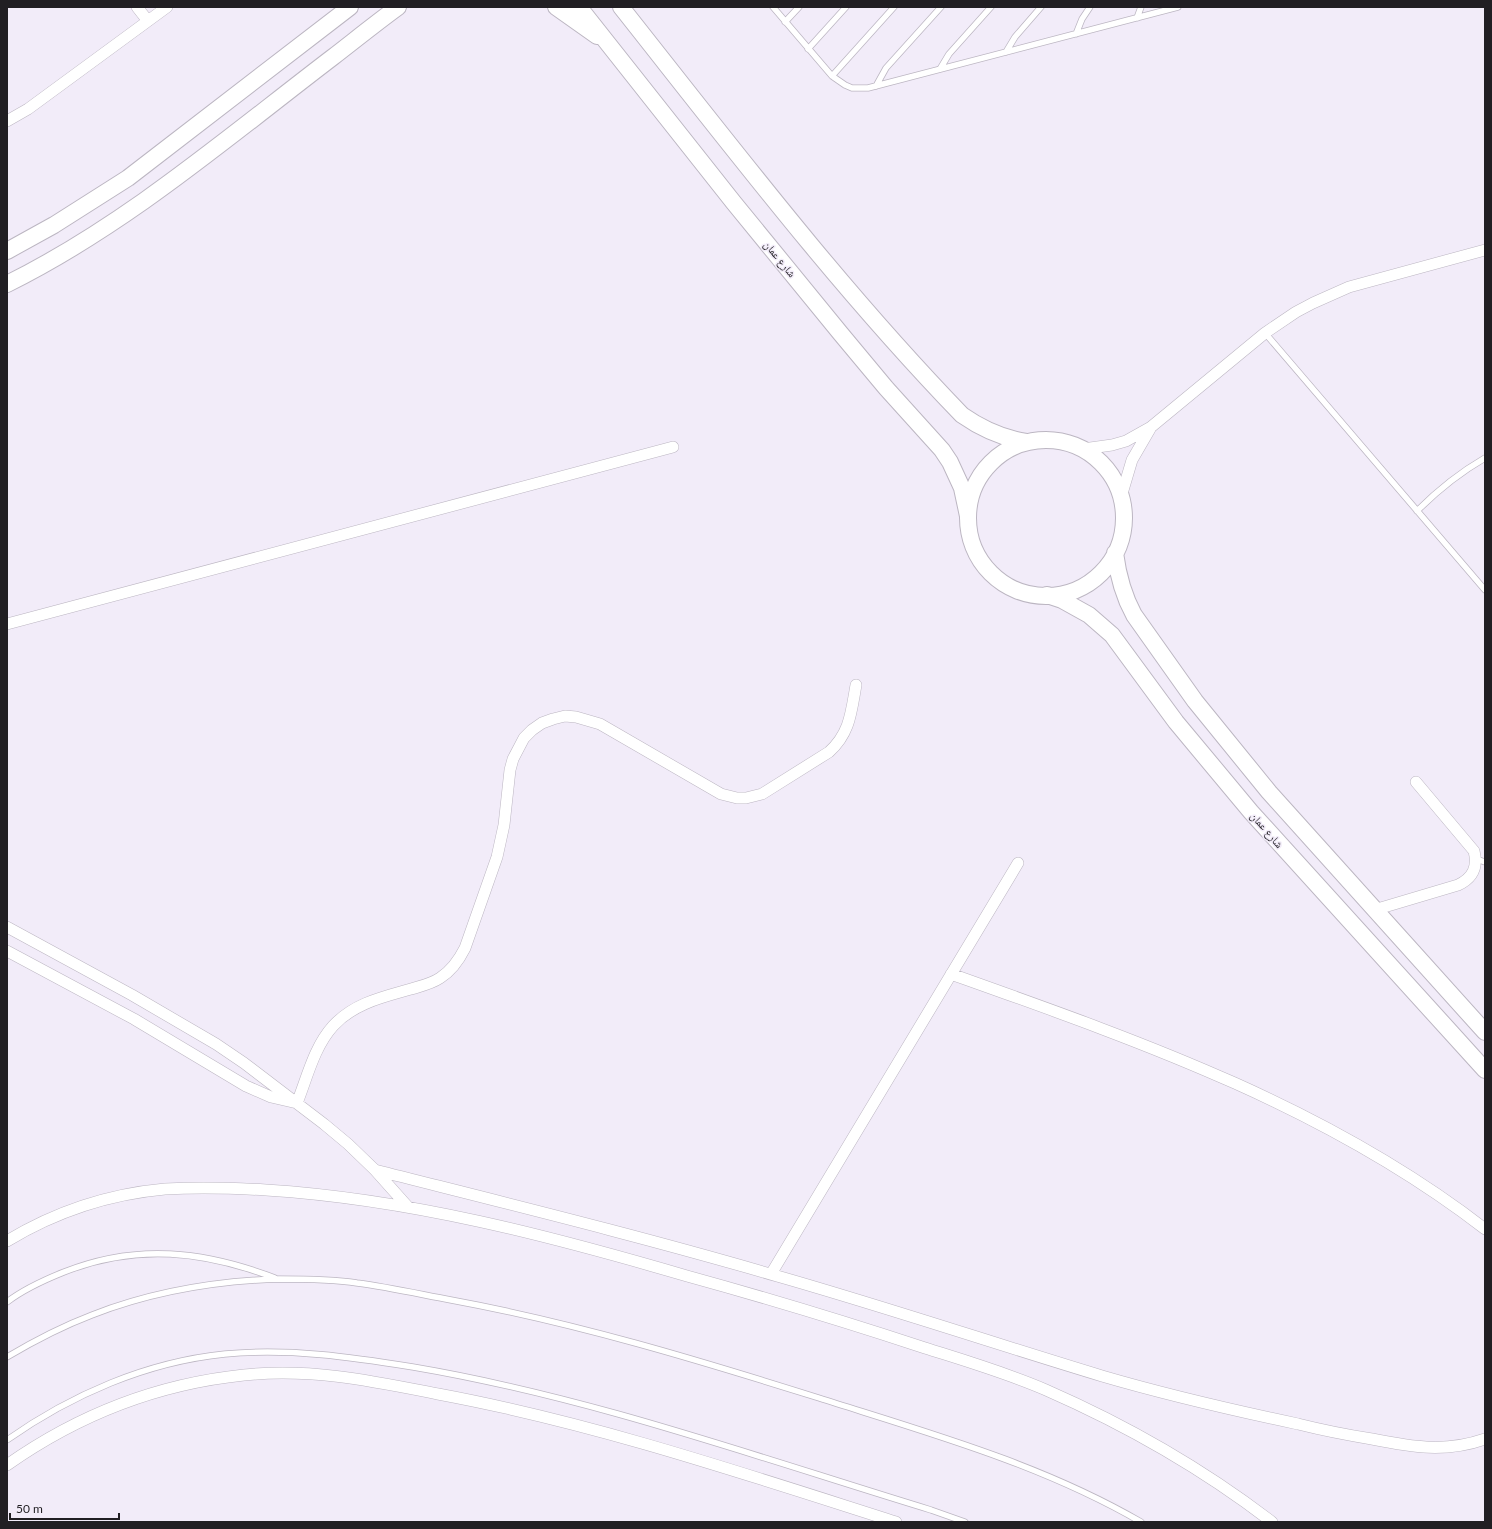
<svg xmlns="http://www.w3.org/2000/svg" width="1492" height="1529" font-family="Lato,'Noto Naskh Arabic',sans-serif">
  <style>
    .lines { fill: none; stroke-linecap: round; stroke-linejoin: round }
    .lane-casing { stroke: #bcb6c2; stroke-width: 7 }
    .street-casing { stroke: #bcb6c2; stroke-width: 12 }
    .secondary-casing { stroke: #bcb6c2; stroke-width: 18 }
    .lane { stroke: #fff; stroke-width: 5.5 }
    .street { stroke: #fff; stroke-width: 11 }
    .secondary { stroke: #fff; stroke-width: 16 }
    .labels { text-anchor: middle; stroke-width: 3; stroke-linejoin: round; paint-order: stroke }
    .street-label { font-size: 11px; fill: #211f23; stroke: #f2ecf9 }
  </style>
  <rect width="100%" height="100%" fill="#f2ecf9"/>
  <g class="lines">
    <g class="lane-casing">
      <path id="lane" d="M 773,7 L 832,76 L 845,85 L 852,88 L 868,88 L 1178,7
        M 1137,18 L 1141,7
        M 785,22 L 799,7
        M 1076,34 L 1082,19 L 1090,7
        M 808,49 L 846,7
        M 1006,52 L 1015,37 L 1041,7
        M 940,69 L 949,54 L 991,7
        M 832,76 L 894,7
        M 876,86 L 886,68 L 941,7
        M 1265,333 L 1485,590
        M 1417,511 C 1438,490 1459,473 1485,458
        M 1476,859 L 1485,862
        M 7,1302 C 24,1289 44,1280 64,1272 C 137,1243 204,1251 275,1278
        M 7,1357 C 34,1341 63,1326 92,1315 C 151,1292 216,1281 279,1279 C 305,1279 331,1279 357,1283 C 388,1287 419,1294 451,1300 C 576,1323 698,1360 819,1398 C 929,1433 1041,1464 1141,1522
        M 7,1440 C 71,1395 146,1362 225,1354 C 289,1348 351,1357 413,1367 C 590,1397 760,1458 931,1510 L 965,1522"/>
    </g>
    <g class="street-casing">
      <path id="street" d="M 137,7 L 148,21
        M 7,121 L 28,109 L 167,7
        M 1083,449 L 1112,445 L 1126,441 L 1151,427 L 1265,333 L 1296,312 L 1313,303 L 1349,287 L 1485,250
        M 1121,497 L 1132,460 L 1150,429
        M 7,624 L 673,447
        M 1374,910 L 1458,885 C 1473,878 1478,867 1474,851 L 1416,782
        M 7,927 L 132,995 L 216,1044 L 244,1063 L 324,1124 L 348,1144 L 375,1170 L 408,1207
        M 7,951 L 134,1019 L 246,1086 L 271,1097 L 297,1103 C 307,1078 314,1047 333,1026 C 354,1003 383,997 411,989 C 421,986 431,984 440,978 C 451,971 459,960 465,948 L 497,857 L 504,825 L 510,770 L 513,759 L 524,738 L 532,730 L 542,723 L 553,719 L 565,716 L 576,717 L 600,724 L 721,794 L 737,798 L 746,798 L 762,794 L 829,752 C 850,733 851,713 856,685
        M 951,974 C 1139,1041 1326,1106 1485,1229
        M 375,1170 C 509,1204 644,1237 777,1276 C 886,1307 993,1343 1102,1376 C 1167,1395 1232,1410 1298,1424 C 1322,1430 1347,1435 1372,1439 C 1412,1447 1445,1453 1485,1439
        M 7,1241 C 55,1212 109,1194 165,1189 C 199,1187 233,1188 266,1190 C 410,1199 550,1236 687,1276 C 767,1298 846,1322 925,1348 C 966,1361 1007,1373 1046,1390 C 1126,1425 1203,1469 1272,1522
        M 771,1274 L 1018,863
        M 7,1465 C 78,1415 157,1384 244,1375 C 312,1368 372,1381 438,1394 C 594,1423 745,1474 896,1522"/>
    </g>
    <g class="secondary-casing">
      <path id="secondary" d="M 556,7 L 597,36
        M 579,7 L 734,203 L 841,334 L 886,388 L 942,450 L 950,462 L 962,488 L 968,516
        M 621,7 C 731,146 839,288 962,415 C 982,429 1002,438 1026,442
        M 7,251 L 54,225 L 128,178 L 350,7
        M 7,284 C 126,225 228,137 333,57 C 355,40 376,23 398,7
        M968 518a78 78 0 1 1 156 0a78 78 0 1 1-156 0Z
        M 1115,553 C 1118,576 1123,595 1134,615 L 1195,701 L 1269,792 L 1485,1032
        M 1047,595 L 1062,600 L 1089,615 L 1112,635 L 1176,722 L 1251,812 L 1485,1070"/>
    </g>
    <use href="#lane" class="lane"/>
    <use href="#street" class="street"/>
    <use href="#secondary" class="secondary"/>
  </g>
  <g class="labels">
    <g class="street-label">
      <text transform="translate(780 259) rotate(51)" y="4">شارع عمان</text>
      <text transform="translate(1267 830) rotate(49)" y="4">شارع عمان</text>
    </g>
  </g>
  <rect width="1492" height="1529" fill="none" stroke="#211f23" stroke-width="16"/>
  <path d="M10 1513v6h109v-6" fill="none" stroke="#211f23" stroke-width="2"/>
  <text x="16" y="1513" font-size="12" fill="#211f23" stroke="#f2ecf9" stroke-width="3" paint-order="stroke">50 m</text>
</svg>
